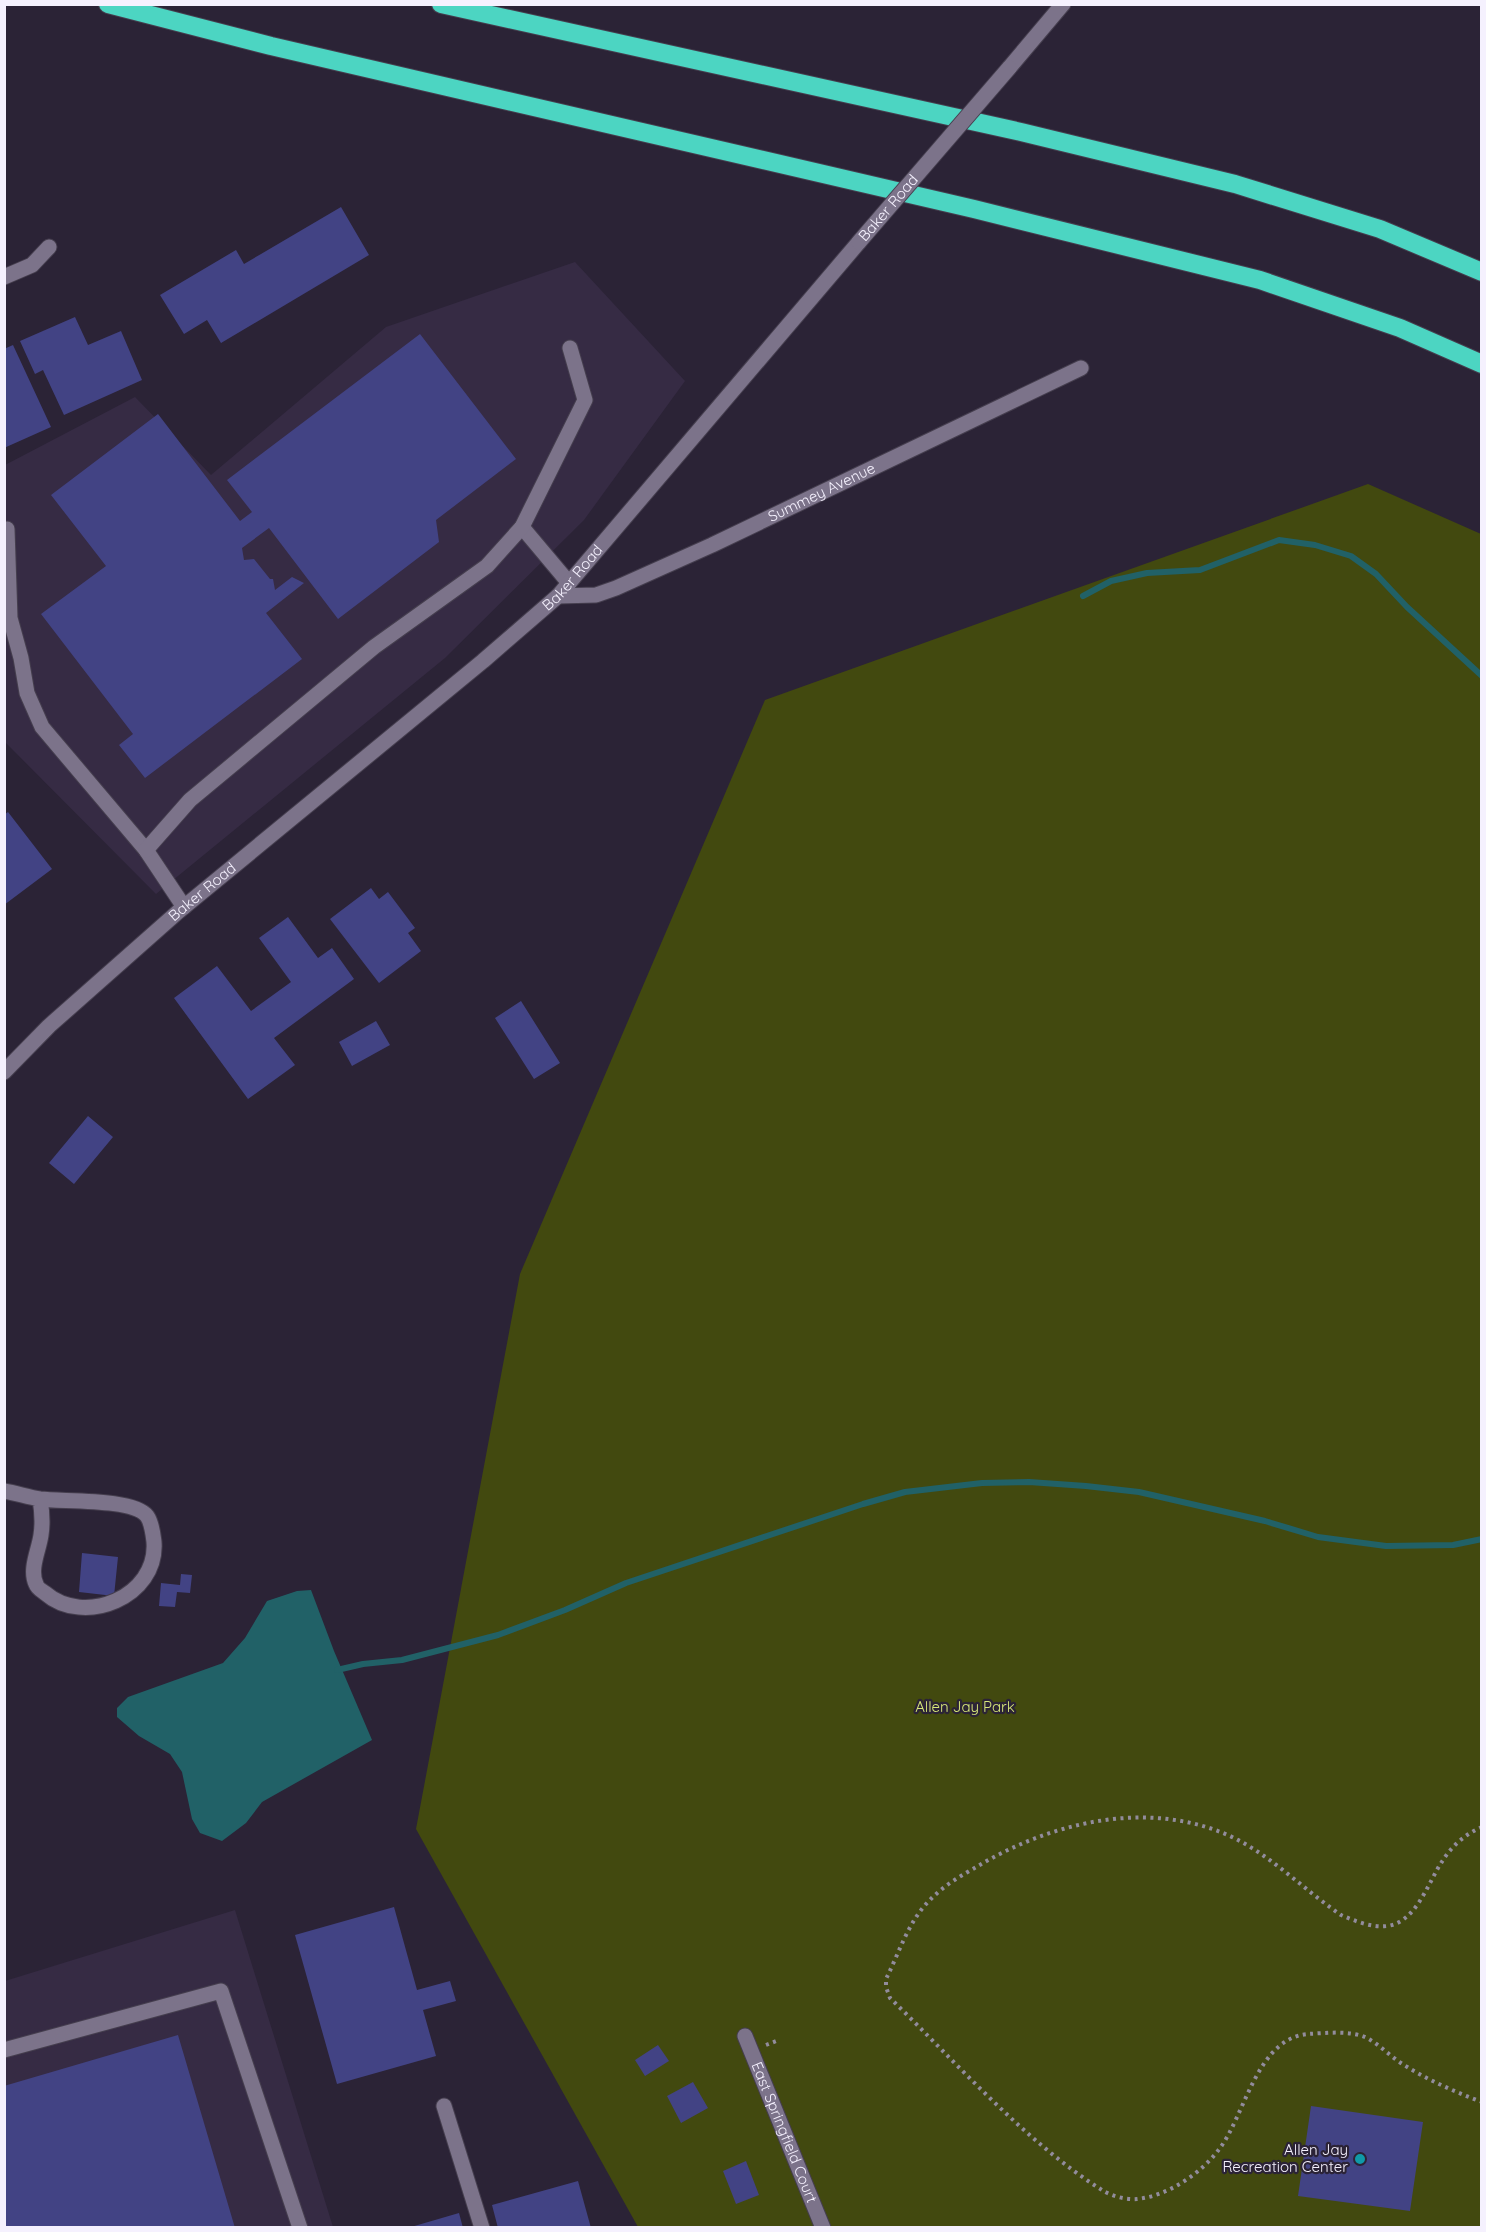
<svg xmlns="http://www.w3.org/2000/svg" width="1486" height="2232" font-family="Quicksand,sans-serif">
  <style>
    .built { fill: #362b44 }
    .green { fill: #42490f }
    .water { fill: #216167 }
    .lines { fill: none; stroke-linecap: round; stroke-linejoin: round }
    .stream { stroke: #216167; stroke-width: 6 }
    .building { fill: #424384 }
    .minor-casing { stroke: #453e4e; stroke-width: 17 }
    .highway-casing { stroke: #453e4e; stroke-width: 20 }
    .path { stroke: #928c9c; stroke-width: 4; stroke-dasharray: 3 4.5; stroke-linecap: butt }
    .minor { stroke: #7c738a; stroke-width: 15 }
    .highway { stroke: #4cd5c2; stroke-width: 18 }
    .minor-bridge-casing { stroke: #453e4e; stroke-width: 17; stroke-linecap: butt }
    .minor-bridge { stroke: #7c738a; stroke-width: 15 }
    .culture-dot { fill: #0f9aa8; stroke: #2b2336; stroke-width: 2 }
    .labels { text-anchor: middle; stroke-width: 4.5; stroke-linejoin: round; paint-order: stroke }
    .street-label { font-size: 15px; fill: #f5f1fe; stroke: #2b2336 }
    .park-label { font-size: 15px; fill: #d9e97a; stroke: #2b2336 }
    .poi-label { font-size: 15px; fill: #f5f1fe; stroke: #2b2336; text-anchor: end }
  </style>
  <rect width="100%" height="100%" fill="#2b2336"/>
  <path class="built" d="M 575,262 L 685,381 L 584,520 L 445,658 L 156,894 L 5,742 L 5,465 L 135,397 L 211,475 L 386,327 Z
    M 235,1910 L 333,2227 L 5,2228 L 5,1981 Z"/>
  <path class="green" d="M 1368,484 L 1481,534 L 1481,2227 L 638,2227 L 416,1829 L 520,1274 L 765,700 Z"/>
  <path class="water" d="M 311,1590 L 334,1651 L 372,1740 L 262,1802 L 246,1823 L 222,1841 L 200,1833 L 192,1819 L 182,1772 L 170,1754 L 139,1736 L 117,1717 L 117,1708 L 128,1697 L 223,1663 L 245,1638 L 267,1601 L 297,1591 Z"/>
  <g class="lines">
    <path class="stream" d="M 1083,596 L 1111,581 L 1147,573 L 1200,570 L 1279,540 L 1315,545 L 1351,556 L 1376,574 L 1407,607 L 1482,676
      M 337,1670 L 363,1664 L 402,1660 L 498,1635 L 565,1610 L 626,1583 L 863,1504 L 905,1492 L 982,1483 L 1029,1482 L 1086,1486 L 1139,1492 L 1265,1521 L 1318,1537 L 1386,1546 L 1453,1545 L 1482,1539"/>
  </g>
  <path class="building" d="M 341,207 L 369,255 L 221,343 L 207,320 L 184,334 L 160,295 L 236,250 L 244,264 Z
    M 75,317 L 88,345 L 121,331 L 142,380 L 64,415 L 43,370 L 35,374 L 20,341 Z
    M 420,334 L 516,459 L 436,520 L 439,542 L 338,619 L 269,528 L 242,548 L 244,560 L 254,559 L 270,579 L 273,579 L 275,590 L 292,577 L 304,583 L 266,613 L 302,659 L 145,778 L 119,745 L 133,734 L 41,614 L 106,566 L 51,495 L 158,414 L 240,521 L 252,512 L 227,480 Z
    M 13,345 L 51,427 L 4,448 L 4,349 Z
    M 8,812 L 52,869 L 4,905 L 4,815 Z
    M 371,888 L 379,899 L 388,892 L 415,928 L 408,933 L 421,951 L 379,983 L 330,919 Z
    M 288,917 L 318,958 L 332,948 L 354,979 L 274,1038 L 295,1065 L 248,1099 L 174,998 L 217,966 L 251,1011 L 291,982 L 259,938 Z
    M 521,1001 L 560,1063 L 534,1079 L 495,1018 Z
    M 376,1021 L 390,1045 L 352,1066 L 339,1042 Z
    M 88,1116 L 113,1137 L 74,1184 L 49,1163 Z
    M 82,1553 L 118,1557 L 114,1596 L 79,1592 Z
    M 181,1574 L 192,1575 L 190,1593 L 177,1592 L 175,1607 L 159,1606 L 161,1583 L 180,1585 Z
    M 394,1907 L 417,1990 L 450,1981 L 456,2001 L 423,2010 L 436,2056 L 337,2084 L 295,1935 Z
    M 178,2035 L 235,2228 L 4,2228 L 4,2086 Z
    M 658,2045 L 669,2061 L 645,2076 L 635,2060 Z
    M 693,2082 L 708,2108 L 681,2123 L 667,2096 Z
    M 1311,2106 L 1423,2122 L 1410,2211 L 1298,2196 Z
    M 746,2161 L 759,2195 L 736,2204 L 723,2171 Z
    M 578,2181 L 591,2228 L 498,2228 L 492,2205 Z
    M 459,2213 L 463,2228 L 411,2228 L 411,2227 Z"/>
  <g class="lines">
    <g class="minor-casing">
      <g id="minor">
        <path d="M 1009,68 L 1063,4"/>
        <path d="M 4,277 L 32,265 L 49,247"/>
        <path d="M 522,527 L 569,583"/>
        <path d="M 7,529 L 10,618 L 21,658 L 27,693 L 42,727 L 146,850 L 184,907"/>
        <path id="s1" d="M 558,596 L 596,595 L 616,588 L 712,545 L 1081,368"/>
        <path d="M 146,850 L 190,800 L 374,647 L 487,566 L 522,527 L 585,400 L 570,348"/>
        <path id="s2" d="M 4,1072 L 49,1026 L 179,911 L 483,661 L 558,596 L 859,242"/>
        <path d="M 4,1491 C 16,1493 28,1497 40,1499 C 63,1502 133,1498 147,1516 C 152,1523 153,1534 154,1542 C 158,1597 84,1627 45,1593 C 42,1591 37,1588 36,1584 C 29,1569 39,1550 41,1535 C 43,1522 42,1511 40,1499"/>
        <path id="s3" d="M 745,2036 L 823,2228"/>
        <path d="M 4,2050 L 221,1991 L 300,2228"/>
        <path d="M 444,2106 L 482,2228"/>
      </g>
    </g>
    <g class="highway-casing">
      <path id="highway" d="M 108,4 L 271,46 L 974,209 L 1260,280 L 1400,328 L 1482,364
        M 441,4 L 1021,132 L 1235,184 L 1380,229 L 1482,272"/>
    </g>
    <path class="path" d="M 1482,1827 C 1465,1834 1452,1846 1443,1860 C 1428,1882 1417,1922 1387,1926 C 1372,1928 1355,1921 1341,1915 C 1304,1890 1271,1855 1230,1836 C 1148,1799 1052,1822 978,1866 C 962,1875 943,1886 930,1900 C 909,1920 899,1953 886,1979 L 886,1987 L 890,1998 C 955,2061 1025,2142 1102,2190 C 1111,2196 1126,2200 1137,2199 C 1168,2196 1202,2173 1220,2148 C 1245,2115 1257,2038 1308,2034 C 1325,2033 1351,2030 1367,2038 C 1380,2045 1391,2057 1404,2065 C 1428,2080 1455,2092 1482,2102
      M 766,2045 L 779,2040"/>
    <use href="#minor" class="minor"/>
    <use href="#highway" class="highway"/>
    <g class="minor-bridge-casing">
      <g id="minor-bridge">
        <path id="s4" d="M 859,242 L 1009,68"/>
      </g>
    </g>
    <use href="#minor-bridge" class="minor-bridge"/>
  </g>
  <circle class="culture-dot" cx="1360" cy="2159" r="6"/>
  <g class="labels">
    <g class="street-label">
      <text dy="5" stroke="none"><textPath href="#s4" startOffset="45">Baker Road</textPath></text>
      <text dy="5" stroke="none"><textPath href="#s1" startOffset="286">Summey Avenue</textPath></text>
      <text dy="5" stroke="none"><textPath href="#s2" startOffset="754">Baker Road</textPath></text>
      <text dy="5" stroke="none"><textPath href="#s2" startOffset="268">Baker Road</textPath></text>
      <text dy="5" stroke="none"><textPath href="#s3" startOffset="104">East Springfield Court</textPath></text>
    </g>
    <g class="park-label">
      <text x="965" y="1712">Allen Jay Park</text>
    </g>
    <g class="poi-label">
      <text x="1348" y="2155">Allen Jay<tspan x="1348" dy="17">Recreation Center</tspan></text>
    </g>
  </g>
  <rect width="1486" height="2232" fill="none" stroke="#f5f1fe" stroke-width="12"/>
</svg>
